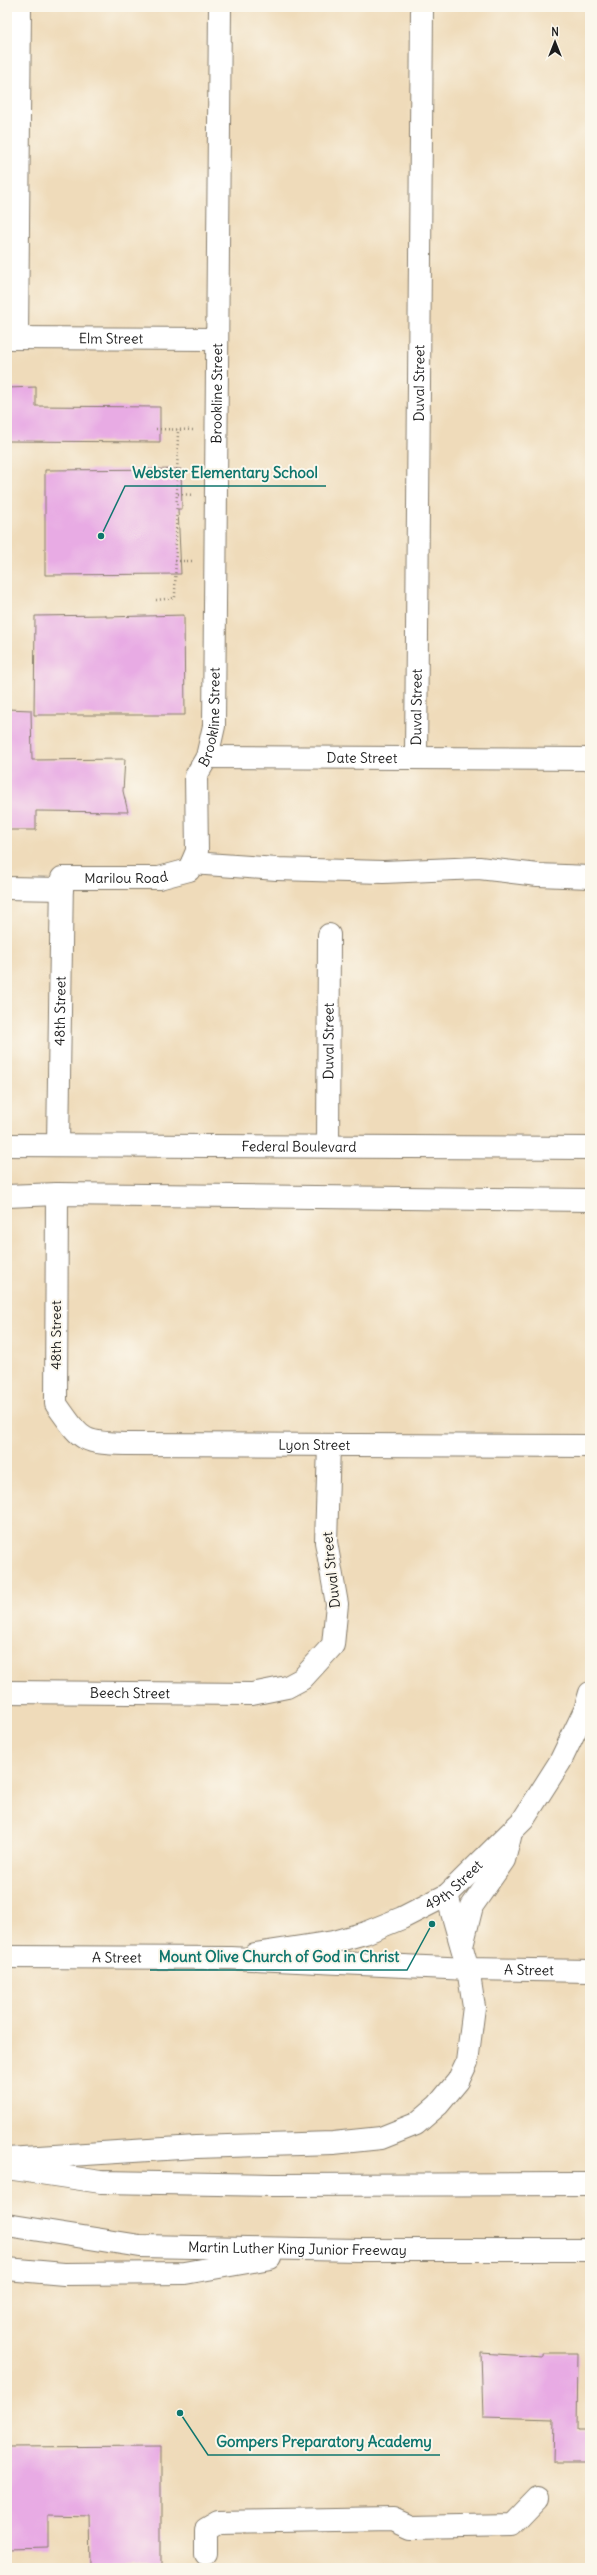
<svg xmlns="http://www.w3.org/2000/svg" width="597" height="2575" font-family="Delius,sans-serif">
  <style>
    .building { fill: #e8abe4 }
    .lines { fill: none; stroke-linecap: round; stroke-linejoin: round }
    .minor-casing { stroke: #867c6b; stroke-width: 24 }
    .major-casing { stroke: #867c6b; stroke-width: 24 }
    .highway-casing { stroke: #867c6b; stroke-width: 24 }
    .path { stroke: #867c6b; stroke-width: 2.5; stroke-dasharray: 1 3; stroke-linecap: butt }
    .minor { stroke: #fff; stroke-width: 22 }
    .major { stroke: #fff; stroke-width: 22 }
    .highway { stroke: #fff; stroke-width: 22 }
    .labels { text-anchor: middle; stroke-width: 4; stroke-linejoin: round; paint-order: stroke }
    .street-label { font-size: 14px; fill: #1c1c1c; stroke: #fbf7ec }
    .leader { fill: none; stroke: #0f766e; stroke-width: 1.5 }
    .callout-dot { fill: #0f766e; stroke: #fbf7ec; stroke-width: 1.5 }
    .callout-label { font-size: 15px; text-anchor: middle; font-weight: bold; fill: #0f766e; stroke: #fbf7ec; stroke-width: 4; stroke-linejoin: round; paint-order: stroke }
  </style>
  <rect width="100%" height="100%" fill="#fbf7ec"/>
  <filter id="ink" filterUnits="userSpaceOnUse"><feTurbulence type="fractalNoise" baseFrequency=".025" numOctaves="2"/><feDisplacementMap in="SourceGraphic" scale="8" xChannelSelector="R" yChannelSelector="G"/><feConvolveMatrix kernelMatrix="1 2 1 2 8 2 1 2 1" color-interpolation-filters="sRGB"/></filter>
  <filter id="wash" filterUnits="userSpaceOnUse"><feTurbulence type="fractalNoise" baseFrequency=".012" numOctaves="4" result="noise"/><feDisplacementMap in="SourceGraphic" scale="16" xChannelSelector="R" yChannelSelector="G"/><feGaussianBlur stdDeviation="0.9" result="paint"/><feColorMatrix in="noise" values="0 0 0 0 0 0 0 0 0 0 0 0 0 0 0 0 0 1.4 0 .05"/><feComposite in="paint" operator="in"/></filter>
  <g filter="url(#wash)">
    <rect width="100%" height="100%" fill="#efdbba"/>
    <g id="blocks">
      <path class="building" d="M 36,387 L 36,406 L 160,407 L 160,442 L 7,441 L 7,388 Z
        M 181,469 L 182,509 L 178,509 L 181,574 L 45,575 L 45,470 Z
        M 106,615 L 106,617 L 184,615 L 185,715 L 34,715 L 35,616 Z
        M 7,709 L 31,710 L 32,760 L 125,759 L 123,791 L 128,812 L 36,811 L 36,830 L 7,830 Z
        M 481,2353 L 543,2357 L 543,2353 L 578,2353 L 577,2430 L 590,2430 L 590,2462 L 553,2462 L 554,2419 L 483,2417 Z
        M 161,2446 L 161,2568 L 91,2568 L 90,2516 L 48,2515 L 48,2548 L 7,2549 L 7,2447 Z"/>
    </g>
  </g>
  <g filter="url(#ink)">
    <use href="#blocks" fill-opacity="0" stroke="#867c6b" stroke-width="1"/>
    <g class="lines">
      <g class="minor-casing">
        <g id="minor">
          <path id="s1" d="M 7,338 L 216,339"/>
          <path d="M 17,338 L 20,7"/>
          <path id="s2" d="M 207,757 L 590,759"/>
          <path id="s3" d="M 416,758 L 422,7"/>
          <path d="M 192,863 L 277,869 L 383,872 L 479,868 L 538,875 L 590,877"/>
          <path d="M 7,888 L 62,889"/>
          <path id="s4" d="M 58,1145 L 62,878 L 159,878 L 189,870 L 197,851 L 196,776 L 207,757 L 214,726 L 220,7"/>
          <path id="s5" d="M 328,1146 L 329,935"/>
          <path id="s6" d="M 57,1194 L 56,1404 C 82,1440 80,1443 126,1444 L 590,1446"/>
          <path d="M 7,1196 L 57,1194 L 590,1200"/>
          <path id="s7" d="M 7,1692 L 252,1694 L 287,1687 L 302,1679 L 333,1645 L 337,1604 L 326,1542 L 329,1445"/>
          <path id="s8" d="M 447,1895 L 468,1969 L 590,1971"/>
          <path d="M 462,1946 L 472,1906 L 504,1860 L 510,1837"/>
          <path id="s9" d="M 255,1954 L 333,1942 L 365,1933 L 402,1918 L 447,1895 L 523,1820 L 560,1762 L 585,1710 L 590,1693"/>
          <path d="M 206,2554 L 206,2529 L 218,2522 L 393,2519 L 411,2527 L 512,2525 L 538,2498"/>
        </g>
      </g>
      <g class="major-casing">
        <g id="major">
          <path id="s10" d="M 7,1145 L 590,1148"/>
          <path id="s11" d="M 7,1957 L 231,1958 L 468,1969"/>
        </g>
      </g>
      <g class="highway-casing">
        <g id="highway">
          <path d="M 7,2159 L 196,2147 L 333,2143 L 381,2138 L 416,2124 L 438,2105 L 458,2081 L 467,2062 L 474,2007 L 468,1969"/>
          <path d="M 7,2168 L 101,2182 L 272,2185 L 590,2184"/>
          <path id="s12" d="M 7,2225 L 140,2246 L 359,2250 L 590,2250"/>
          <path d="M 7,2269 L 64,2274 L 185,2273 L 270,2258"/>
        </g>
      </g>
      <path class="path" d="M 156,429 L 194,430
        M 178,494 L 194,495
        M 175,561 L 193,561
        M 156,600 L 175,598 L 178,429"/>
      <use href="#minor" class="minor"/>
      <use href="#major" class="major"/>
      <use href="#highway" class="highway"/>
    </g>
  </g>
  <g class="labels">
    <g class="street-label">
      <text dy="5" stroke="none"><textPath href="#s1" startOffset="104">Elm Street</textPath></text>
      <text dy="5" stroke="none"><textPath href="#s3" startOffset="375">Duval Street</textPath></text>
      <text dy="5" stroke="none"><textPath href="#s4" startOffset="877">Brookline Street</textPath></text>
      <text dy="5" stroke="none"><textPath href="#s3" startOffset="51">Duval Street</textPath></text>
      <text dy="5" stroke="none"><textPath href="#s4" startOffset="553">Brookline Street</textPath></text>
      <text dy="5" stroke="none"><textPath href="#s2" startOffset="155">Date Street</textPath></text>
      <text dy="5" stroke="none"><textPath href="#s4" startOffset="331">Marilou Road</textPath></text>
      <text dy="5" stroke="none"><textPath href="#s4" startOffset="134">48th Street</textPath></text>
      <text dy="5" stroke="none"><textPath href="#s5" startOffset="105">Duval Street</textPath></text>
      <text dy="5" stroke="none"><textPath href="#s10" startOffset="292">Federal Boulevard</textPath></text>
      <text transform="translate(56 1335) rotate(-90)" y="5">48th Street</text>
      <text dy="5" stroke="none"><textPath href="#s6" startOffset="485">Lyon Street</textPath></text>
      <text transform="translate(331 1570) rotate(-96)" y="5">Duval Street</text>
      <text dy="5" stroke="none"><textPath href="#s7" startOffset="123">Beech Street</textPath></text>
      <text dy="5" stroke="none"><textPath href="#s9" startOffset="214">49th Street</textPath></text>
      <text dy="5" stroke="none"><textPath href="#s11" startOffset="110">A Street</textPath></text>
      <text dy="5" stroke="none"><textPath href="#s8" startOffset="138">A Street</textPath></text>
      <text dy="5" stroke="none"><textPath href="#s12" startOffset="292">Martin Luther King Junior Freeway</textPath></text>
    </g>
  </g>
  <path class="leader" d="M101 536L125 486H326M432 1924L407 1970H150M180 2413L208 2455H440"/>
  <g class="callout-dot">
    <circle cx="101" cy="536" r="4"/>
    <circle cx="432" cy="1924" r="4"/>
    <circle cx="180" cy="2413" r="4"/>
  </g>
  <g class="callout-label">
    <text x="225" y="478">Webster Elementary School</text>
    <text x="279" y="1962">Mount Olive Church of God in Christ</text>
    <text x="324" y="2447">Gompers Preparatory Academy</text>
  </g>
  <rect width="597" height="2575" fill="none" stroke="#fbf7ec" stroke-width="24"/>
  <g transform="translate(555 42)" stroke="#fbf7ec" stroke-width="3" paint-order="stroke">
  <path d="M0-3L7 15L0 10L-7 15Z" fill="#1c1c1c"/>
  <text y="-6" font-size="11" font-weight="bold" text-anchor="middle" fill="#1c1c1c">N</text>
  </g>
</svg>
